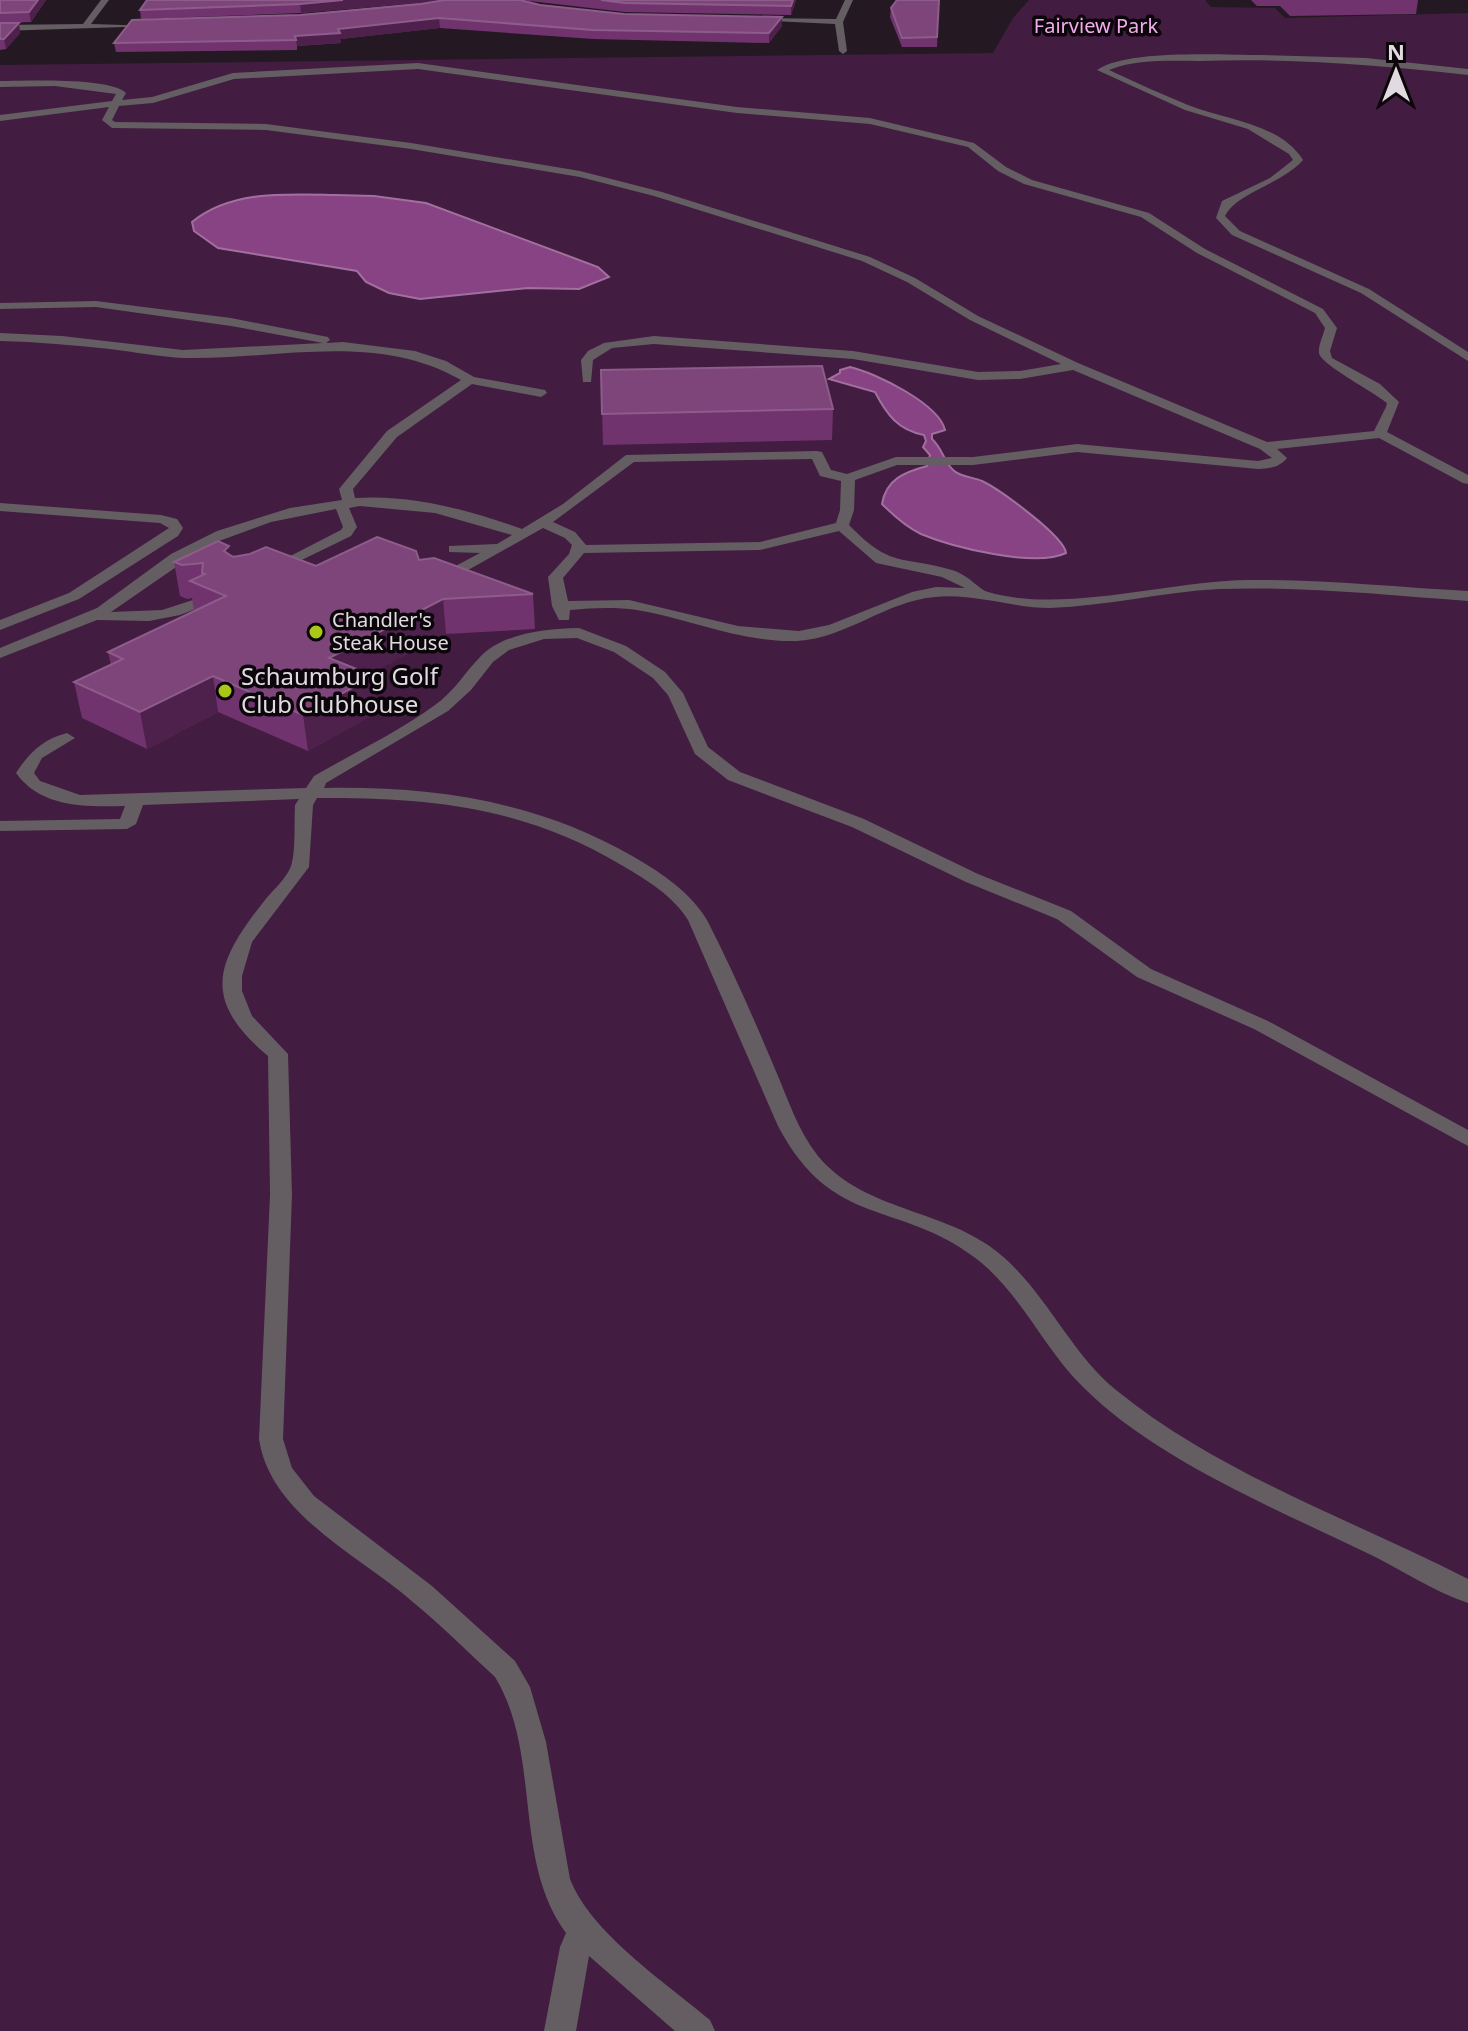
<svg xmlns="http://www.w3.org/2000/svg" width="1468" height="2031" font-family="'Noto Sans',sans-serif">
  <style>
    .green { fill: #431c41 }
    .water { fill: #874383; stroke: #a2709f; stroke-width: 2 }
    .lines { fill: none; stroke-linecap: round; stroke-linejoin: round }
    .lane { fill: #645e63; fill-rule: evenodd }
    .street { fill: #645e63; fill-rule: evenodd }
    .wall { fill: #71336e }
    .shaded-wall { fill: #4d214b }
    .building { fill: #7d457a; stroke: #8d5c8a; stroke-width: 2 }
    .poi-dot { fill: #aac717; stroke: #0a060a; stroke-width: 3 }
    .labels { text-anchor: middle; stroke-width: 7; stroke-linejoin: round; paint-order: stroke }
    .far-park-label { font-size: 20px; fill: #f6abef; stroke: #0a060a }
    .far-poi-label { font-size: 20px; fill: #e2dae1; stroke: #0a060a; text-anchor: start }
    .poi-label { font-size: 24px; fill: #e2dae1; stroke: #0a060a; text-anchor: start }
  </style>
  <rect width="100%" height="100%" fill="#241923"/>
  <path class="green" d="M 1029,0 L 1205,0 L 1211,7 L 1275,8 L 1285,18 L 1468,13 L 1468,2031 L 0,2031 L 0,65 L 993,53 L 1013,18 Z"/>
  <path class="water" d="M 335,195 L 374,196 L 426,203 L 598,267 L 609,277 L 579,289 L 528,288 L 420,299 L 389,293 L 366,282 L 357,271 L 218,248 L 194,231 L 192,222 C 231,190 287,194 335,195 Z
    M 850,367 C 876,373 939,404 945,430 L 932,434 L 932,439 C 942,448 944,461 953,470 C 960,477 973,477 982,481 C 999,489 1064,536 1066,553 C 1035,568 952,547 921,534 C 906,527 893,515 882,504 C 886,479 905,472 927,466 L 930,455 L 923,447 L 926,441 L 924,435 C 898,430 887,415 875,392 L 829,379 L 840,373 L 840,370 Z"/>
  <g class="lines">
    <path class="lane" d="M 1261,55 L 1366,58 L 1468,69 L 1468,75 C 1378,65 1290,58 1199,61 C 1171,61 1136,59 1109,70 C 1135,82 1161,94 1188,105 C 1225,120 1280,123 1303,160 C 1282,184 1236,193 1225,216 L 1240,231 L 1369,289 L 1468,352 L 1468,361 L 1361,293 L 1232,235 L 1216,218 L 1222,201 L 1270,178 L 1293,160 L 1289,154 L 1248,129 L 1185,110 L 1097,70 C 1127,49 1222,55 1261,55 Z
      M 418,63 L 737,107 L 870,118 L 974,143 L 1006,167 L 1032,180 L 1149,213 L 1205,249 L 1323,309 L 1337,328 L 1330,351 L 1332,358 L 1380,384 L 1399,402 L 1387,432 L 1468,475 L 1468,484 L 1463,483 L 1379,438 L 1277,449 L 1287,458 C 1279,468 1270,468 1258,469 L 1077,452 L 973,465 L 897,465 L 855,480 L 854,510 L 849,525 C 892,569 900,555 952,570 C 969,575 978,589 988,592 C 1063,614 1168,581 1249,580 C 1322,579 1395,587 1468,591 L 1468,601 C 1385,595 1302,586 1219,589 C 1162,592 1107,606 1050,608 C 1012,608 974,593 935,597 C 886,601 847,638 797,641 C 742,643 690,619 637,610 C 615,607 592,608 570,610 L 569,620 L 559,620 L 552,606 L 548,577 L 569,554 L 572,545 L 565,538 L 543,528 L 445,583 L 435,583 L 435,577 L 480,553 L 449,552 L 449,546 L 497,544 L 512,535 L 435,513 L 360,506 L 349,508 L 357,527 L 351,536 L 277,572 L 267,572 L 265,569 L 341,530 L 343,527 L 336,509 L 271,522 L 208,545 L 111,612 L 162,610 L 196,599 L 206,599 L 206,605 L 180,615 L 149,621 L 97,620 L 0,658 L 0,648 L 97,608 L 171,554 L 217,531 L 290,508 L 342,500 L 339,489 L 387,431 L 461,380 C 375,331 277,360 184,358 C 160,357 135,352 110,349 C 74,345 37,342 0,341 L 0,333 L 62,336 L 183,350 L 323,343 L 231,326 L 96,307 L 0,309 L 0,303 L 96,301 L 231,318 L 328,337 L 330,340 L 326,343 L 343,342 L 415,351 L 446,361 L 474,377 L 545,390 L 547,393 L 541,397 L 472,384 L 397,437 L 353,489 L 355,498 C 412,494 469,510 522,529 L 563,504 L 626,455 L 817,451 L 822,452 L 831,470 L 847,474 L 896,457 L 973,457 L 1077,444 L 1258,461 L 1272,458 L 1260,449 L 1073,370 L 1020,379 L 978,380 L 853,359 L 654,344 L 612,348 L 593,360 L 591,382 L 583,382 L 581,360 L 588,351 L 604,343 L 654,336 L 853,351 L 978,372 L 1020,371 L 1061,364 L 970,320 L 907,282 L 862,261 L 654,196 L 580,177 L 411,149 L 266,130 L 112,128 L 102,120 L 109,107 L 0,121 L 0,115 L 112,101 L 116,94 L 55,86 L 0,87 L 0,81 C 25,81 109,77 126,93 L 122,100 L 152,97 L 233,73 ZM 418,69 L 737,113 L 870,124 L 968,147 L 998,171 L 1024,184 L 1141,217 L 1197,253 L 1315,313 L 1325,328 C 1323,336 1318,346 1319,353 C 1320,364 1374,392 1387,403 L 1386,407 L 1374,431 L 1267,442 L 1078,363 L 978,316 L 915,278 L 870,257 L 662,192 L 580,171 L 411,143 L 266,124 L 115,122 L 112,120 L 119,106 L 153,103 L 234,79 ZM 812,459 L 820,476 L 841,481 L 840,510 L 836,523 L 760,542 L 586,545 L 575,532 L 553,522 L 634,462 ZM 839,531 L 876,563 L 942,577 L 965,588 L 936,587 L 912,592 L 829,625 L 799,631 L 738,626 L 629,600 L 568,601 L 563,578 L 584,553 L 760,550 Z
      M 0,503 L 161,515 L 177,519 L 183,528 L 178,536 L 79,599 L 0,630 L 0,620 L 69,593 L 169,528 L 160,523 L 0,511 Z
      M 579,628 L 626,646 L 665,672 L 683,693 L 708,747 L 740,772 L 864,819 L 978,874 L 1071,911 L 1151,969 L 1268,1021 L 1468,1130 L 1468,1146 L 1254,1029 L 1137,977 L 1057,919 L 966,882 L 852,827 L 728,780 L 695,754 L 668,695 L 653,678 L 614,652 L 577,638 L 544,639 L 509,650 L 493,662 L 471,690 L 448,711 L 326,783 L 324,788 C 433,786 538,801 634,857 C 663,874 690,892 707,920 C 732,969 754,1019 775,1069 C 788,1099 798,1131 818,1156 C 861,1208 935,1209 988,1245 C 1042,1282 1066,1349 1116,1390 C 1219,1474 1351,1519 1468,1579 L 1468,1603 C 1432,1591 1399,1568 1365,1552 C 1274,1508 1155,1459 1083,1387 C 1043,1348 1020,1291 974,1257 C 898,1200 832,1229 778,1126 L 688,920 C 673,896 647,880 623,866 C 525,807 429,797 317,798 L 313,805 L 309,867 L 252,942 L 242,976 L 242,991 L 252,1016 L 288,1054 L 292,1195 L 283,1439 L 292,1468 L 314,1496 L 432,1586 L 515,1661 L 530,1687 L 546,1742 L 570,1879 C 591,1933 665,1982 710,2020 L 715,2031 L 675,2031 L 589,1956 L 576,2031 L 544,2031 L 560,1947 L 566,1933 C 512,1860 542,1754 495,1677 C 468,1652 442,1626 414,1603 C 361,1556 270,1515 259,1439 L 270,1195 L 268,1056 C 200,999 216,962 265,900 C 272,891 287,878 291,866 C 296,852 294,821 295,805 L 299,799 L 143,805 L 136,824 L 127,829 L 0,831 L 0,821 L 120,819 L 125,806 C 86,807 41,808 16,773 C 29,753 43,739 67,733 L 75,738 L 42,758 L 34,773 L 40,781 L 80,795 L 306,788 L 314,776 C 354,753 398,732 435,705 C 454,692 465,672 481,656 C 506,632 546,629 579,628 Z"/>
    <path class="street" d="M 101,0 L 109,0 L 91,24 L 156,26 L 0,31 L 0,25 L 83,24 Z
      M 845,0 L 853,0 L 843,22 L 847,51 L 843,54 L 839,51 L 835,24 L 751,20 L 755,18 L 836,19 Z"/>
  </g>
  <path class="wall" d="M 0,0 L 46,0 L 31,22 L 0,23 Z
    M 147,0 L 520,0 L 540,5 L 624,14 L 782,26 L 769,43 L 593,39 L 440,28 L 340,39 L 341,43 L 297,46 L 297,50 L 116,52 L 114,43 L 300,15 L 437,1 L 301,13 L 141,19 L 140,10 Z
    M 521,0 L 796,0 L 791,15 L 625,12 Z
    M 939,0 L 937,47 L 902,47 L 890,17 L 891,8 Z
    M 1251,0 L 1418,0 L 1416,14 L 1290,16 L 1280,6 L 1257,6 Z
    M 0,23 L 19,23 L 20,33 L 6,49 L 0,50 Z
    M 601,370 L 833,409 L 832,440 L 603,445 Z
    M 231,555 L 316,566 L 419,560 L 533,594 L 535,629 L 446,634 L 369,674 L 378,712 L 308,751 L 218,712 L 147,749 L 82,718 L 74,682 L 111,665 L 108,652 L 194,611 L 192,598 L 187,599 L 180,596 L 174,562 Z"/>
  <path class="shaded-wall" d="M 38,0 L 46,0 L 31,22 L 29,12 Z
    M 343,0 L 450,0 L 301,13 L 300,4 Z
    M 793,0 L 796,0 L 791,15 L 791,6 Z
    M 782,17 L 782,26 L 769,43 L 769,33 Z
    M 439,18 L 440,28 L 340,39 L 341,43 L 297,46 L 295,36 L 338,29 Z
    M 19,23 L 20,33 L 6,49 L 4,39 Z
    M 443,599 L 446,634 L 333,694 L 329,658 Z
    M 213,676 L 218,712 L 147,749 L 140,712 Z
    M 374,676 L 378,712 L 308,751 L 303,715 Z"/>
  <path class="building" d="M 0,0 L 38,0 L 29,12 L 0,13 Z
    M 147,0 L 343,0 L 300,4 L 140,10 Z
    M 445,0 L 520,0 L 540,5 L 624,14 L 782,17 L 769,33 L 593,30 L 439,18 L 338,29 L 340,33 L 295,36 L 296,40 L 114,43 L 132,20 L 300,15 L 421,4 Z
    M 601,0 L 793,0 L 791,6 L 625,3 Z
    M 897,0 L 939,0 L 937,37 L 902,38 L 891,8 Z
    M 0,23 L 19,23 L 4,39 L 0,39 Z
    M 822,366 L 833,409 L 602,414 L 601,370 Z
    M 377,537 L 416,551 L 419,560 L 434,558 L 533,594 L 443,599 L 329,658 L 374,676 L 303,715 L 213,676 L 140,712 L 74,682 L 123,659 L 108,652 L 226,596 L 190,581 L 205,574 L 202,573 L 203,563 L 182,565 L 174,562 L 218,541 L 229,546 L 224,551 L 233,557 L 250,554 L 266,547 L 316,566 Z"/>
  <g class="poi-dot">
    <circle cx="316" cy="632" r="8"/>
    <circle cx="225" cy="691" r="8"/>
  </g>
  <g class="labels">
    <g class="far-park-label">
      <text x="1096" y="33">Fairview Park</text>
    </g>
    <g class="far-poi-label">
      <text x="332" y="627">Chandler's<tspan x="332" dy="23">Steak House</tspan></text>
    </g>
    <g class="poi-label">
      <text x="241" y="685">Schaumburg Golf<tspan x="241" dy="28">Club Clubhouse</tspan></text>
    </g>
  </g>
  <g transform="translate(1396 72)" stroke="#0a060a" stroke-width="6" paint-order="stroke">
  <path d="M0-6L14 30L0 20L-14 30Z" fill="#e2dae1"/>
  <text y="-12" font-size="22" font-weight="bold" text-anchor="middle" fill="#e2dae1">N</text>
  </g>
</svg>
